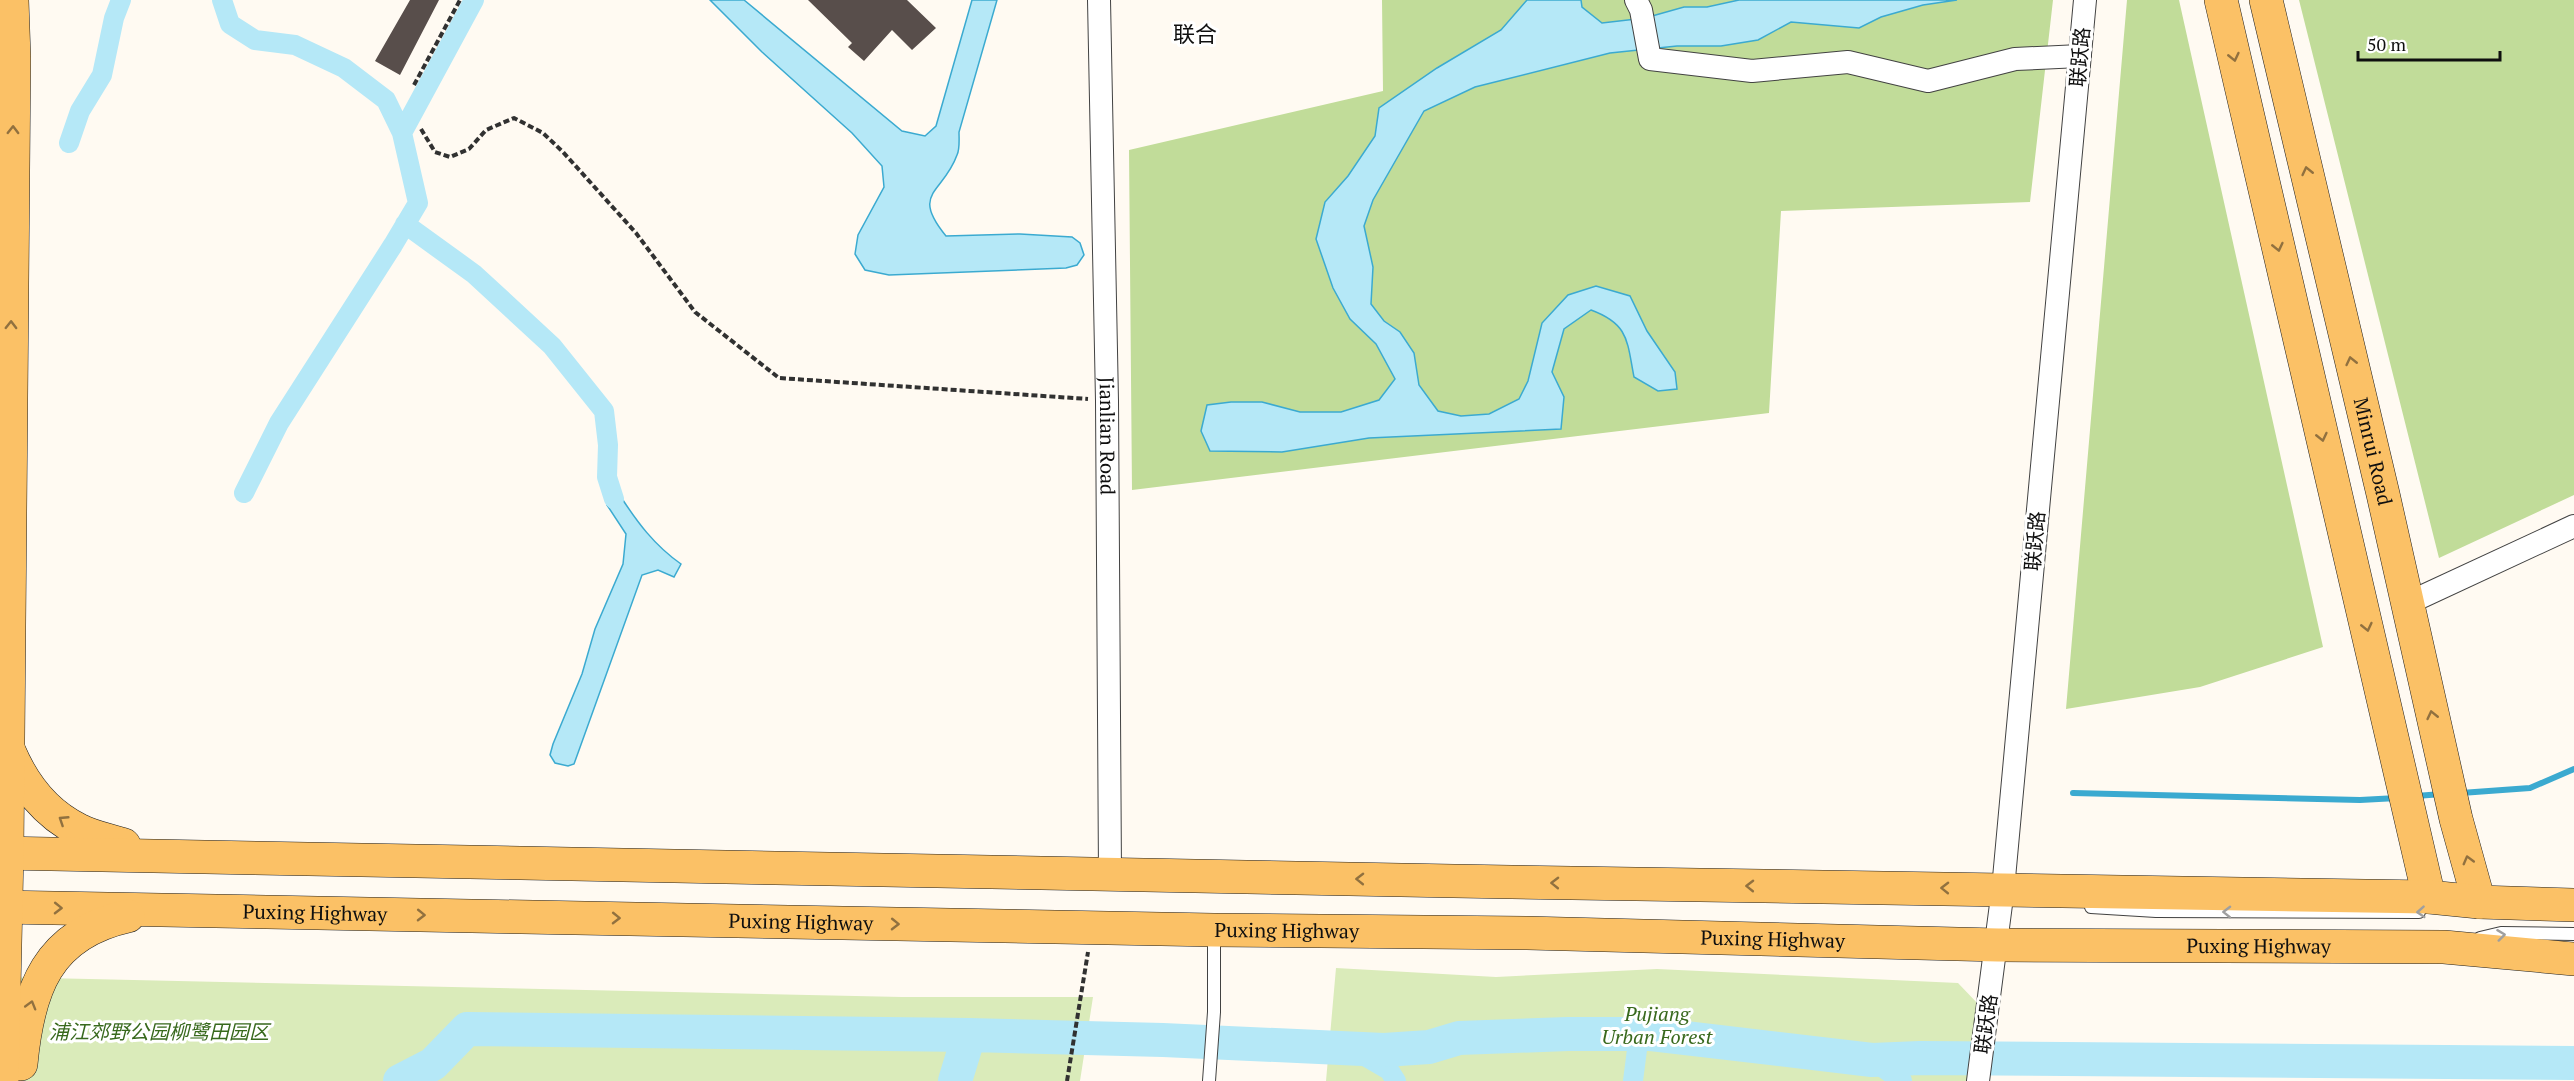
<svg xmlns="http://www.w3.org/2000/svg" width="2574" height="1081" font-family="'PT Serif','Noto Sans SC',serif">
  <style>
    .green { fill: #daebba }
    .forest { fill: #c1dc99 }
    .water { fill: #b5e8f7; stroke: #3baad0; stroke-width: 1.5 }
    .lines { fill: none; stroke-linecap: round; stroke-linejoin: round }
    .stream { stroke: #3baad0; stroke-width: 6 }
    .canal { stroke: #b5e8f7; stroke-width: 20 }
    .river { stroke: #b5e8f7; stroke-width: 34 }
    .building { fill: #584e4b }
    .service-casing { stroke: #424242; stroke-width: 14 }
    .minor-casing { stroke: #424242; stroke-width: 24 }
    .primary-casing { stroke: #202020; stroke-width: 34 }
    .path { stroke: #313131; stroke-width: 4; stroke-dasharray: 6 3; stroke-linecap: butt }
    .service { stroke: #fff; stroke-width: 12 }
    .minor { stroke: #fff; stroke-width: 22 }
    .primary { stroke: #fbc166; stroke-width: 33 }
    .oneway { stroke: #91713f }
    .oneway2 { stroke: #9f9f9f }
    .labels { text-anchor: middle; stroke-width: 6; stroke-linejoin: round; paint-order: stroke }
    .street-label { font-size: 20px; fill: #0f0f0f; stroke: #fff }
    .park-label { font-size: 20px; font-style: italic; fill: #38691d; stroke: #fff }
    .quarter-label { font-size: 22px; fill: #0f0f0f; stroke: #fff }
  </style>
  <rect width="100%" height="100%" fill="#fffaf2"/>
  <path class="green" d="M 1336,968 L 1496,977 L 1657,969 L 1958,983 L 1981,1007 L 1970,1081 L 1326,1081 Z
    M 0,977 L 902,997 L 1093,997 L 1080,1081 L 0,1081 Z"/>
  <path class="forest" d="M 1382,0 L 2053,0 L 2030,202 L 1781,211 L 1769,413 L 1132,490 L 1129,150 L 1383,91 Z
    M 2127,0 L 2179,0 L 2323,647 L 2200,687 L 2066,709 Z
    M 2299,0 L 2574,0 L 2574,495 L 2439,558 Z"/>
  <path class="water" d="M 710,0 L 744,0 L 902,131 L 925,136 L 936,126 L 972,0 L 997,0 L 959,132 C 959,139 960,149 957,155 C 943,194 910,192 946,236 L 1020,234 L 1072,237 L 1080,243 L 1084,255 L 1077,265 L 1066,268 L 889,275 L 865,270 L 855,254 L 858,235 L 884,187 L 882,166 L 852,133 L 762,52 Z
    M 1527,0 L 1581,0 L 1582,7 L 1602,23 L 1645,18 L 1684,7 L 1707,7 L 1739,0 L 1957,0 L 1923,5 L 1881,17 L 1859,28 L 1791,22 L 1758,40 L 1721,46 L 1677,46 L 1610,53 L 1475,87 L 1424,111 L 1373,200 L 1364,226 L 1373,267 L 1371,304 L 1384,321 L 1400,332 L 1414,353 L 1419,385 L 1438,411 L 1461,416 L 1489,414 L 1519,399 L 1528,381 L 1542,323 L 1568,295 L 1596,286 L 1630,296 L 1647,331 L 1675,372 L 1677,389 L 1658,391 L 1634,377 C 1627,341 1629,324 1591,310 L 1564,329 L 1552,372 L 1564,397 L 1561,429 L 1369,438 L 1282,452 L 1210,451 L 1201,431 L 1207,405 L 1231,402 L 1262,402 L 1300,412 L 1341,412 L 1379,400 L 1395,379 L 1376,344 L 1350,319 L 1333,288 L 1316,239 L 1325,202 L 1348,176 L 1375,136 L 1379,108 L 1437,68 L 1501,30 Z
    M 619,494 C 637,522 654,545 681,564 L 674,577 L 658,570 L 642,575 L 574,764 L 568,766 L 555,763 L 550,755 L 553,744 L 582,674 L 595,629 L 623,564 L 626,534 L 607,505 Z"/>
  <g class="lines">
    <path class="stream" d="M 2073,793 L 2360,800 L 2397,798
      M 2461,793 L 2530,788 L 2574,769
      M 2416,796 L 2442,794"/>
    <path class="canal" d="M 222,0 L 230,24 L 255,40 L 295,45 L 344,68 L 386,100 L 402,133
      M 69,143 L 80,111 L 102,75 L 114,18 L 121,0
      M 405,224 L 474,274 L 552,346 L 604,411 L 608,445 L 607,477 L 614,499
      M 244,493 L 279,423 L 393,245 L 418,203 L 402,133 L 474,0
      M 1353,1049 L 1389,1070 L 1396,1081
      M 1872,1060 L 1902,1081
      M 1633,1081 L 1639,1034"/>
    <path class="river" d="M 400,1081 L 433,1064 L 467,1029 L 969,1035 L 1163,1040 L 1384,1050 L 1429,1047 L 1459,1038 L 1568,1034 L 1651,1034 L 1872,1060 L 1920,1058 L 2574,1063
      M 955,1081 L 969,1035"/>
  </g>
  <path class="building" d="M 410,0 L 439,0 L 400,75 L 375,61 Z
    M 808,0 L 907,0 L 936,28 L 912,50 L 892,30 L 864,61 L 848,47 L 852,43 Z"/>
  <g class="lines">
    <g class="service-casing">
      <path id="service" d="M 2091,907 L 2156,911 L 2419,912
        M 2480,938 L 2501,933 L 2574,934
        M 1209,1081 L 1214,1012 L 1214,932"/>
    </g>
    <g class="minor-casing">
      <g id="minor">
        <path id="s1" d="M 1099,0 L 1107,401 L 1110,874"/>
        <path d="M 1636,0 L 1641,10 L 1650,59 L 1752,71 L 1848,62 L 1928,81 L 2015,59 L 2080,56"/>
        <path d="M 2406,604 L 2574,526"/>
        <path d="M 1978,1081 L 2003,889 L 2085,0"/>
      </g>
    </g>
    <g class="primary-casing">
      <g id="primary">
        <path d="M 2221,0 L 2429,897"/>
        <path id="s2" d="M 2266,0 L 2383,494 L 2456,819 L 2479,902"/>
        <path d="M 9,751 C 23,784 46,814 79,830 C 92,837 109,840 124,845"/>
        <path d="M 0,853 L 1454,881 L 2429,897 L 2479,902 L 2574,905"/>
        <path id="s3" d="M 0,907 L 1214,930 L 1527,933 L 1998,945 L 2444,947 L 2574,959"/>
        <path d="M 21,1064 C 28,989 47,934 128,916"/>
        <path d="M 2,1081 L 7,853 L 14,57 L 12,0"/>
      </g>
    </g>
    <path class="path" d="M 414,85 L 460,0
      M 421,129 L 435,152 L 450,157 L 469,149 L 486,130 L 514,118 L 543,133 L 563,152 L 636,233 L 695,312 L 779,378 L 1088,399
      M 1067,1081 L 1088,952"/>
    <use href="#service" class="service"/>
    <use href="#minor" class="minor"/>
    <use href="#primary" class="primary"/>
  </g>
  <defs><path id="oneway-chevron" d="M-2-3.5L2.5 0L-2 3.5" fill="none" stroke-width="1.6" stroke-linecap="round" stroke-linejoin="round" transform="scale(1.5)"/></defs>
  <g class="oneway">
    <use href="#oneway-chevron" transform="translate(2234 57) rotate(77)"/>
    <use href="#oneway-chevron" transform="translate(13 130) rotate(-89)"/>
    <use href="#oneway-chevron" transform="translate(2307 171) rotate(-103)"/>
    <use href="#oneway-chevron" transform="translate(2278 247) rotate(77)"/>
    <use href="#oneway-chevron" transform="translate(11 325) rotate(-89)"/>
    <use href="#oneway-chevron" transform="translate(2351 361) rotate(-103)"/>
    <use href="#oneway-chevron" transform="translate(2322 437) rotate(77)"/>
    <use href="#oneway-chevron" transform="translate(2367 627) rotate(77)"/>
    <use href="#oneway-chevron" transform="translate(2432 715) rotate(-103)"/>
    <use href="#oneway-chevron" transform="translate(63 820) rotate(-147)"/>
    <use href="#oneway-chevron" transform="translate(2468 860) rotate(-105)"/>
    <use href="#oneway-chevron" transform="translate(1360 879) rotate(-179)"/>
    <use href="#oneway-chevron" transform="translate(1555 883) rotate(-179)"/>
    <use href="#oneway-chevron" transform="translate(1750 886) rotate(-179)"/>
    <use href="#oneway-chevron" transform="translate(1945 888) rotate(-179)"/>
    <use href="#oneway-chevron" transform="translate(58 908) rotate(1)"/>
    <use href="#oneway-chevron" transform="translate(421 915) rotate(1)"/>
    <use href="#oneway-chevron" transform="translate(616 918) rotate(1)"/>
    <use href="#oneway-chevron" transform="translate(895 924) rotate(1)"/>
    <use href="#oneway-chevron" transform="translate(31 1005) rotate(-74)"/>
  </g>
  <g class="oneway2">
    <use href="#oneway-chevron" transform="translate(2227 912) rotate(-179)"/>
    <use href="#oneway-chevron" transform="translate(2421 912) rotate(176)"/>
    <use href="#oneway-chevron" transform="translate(2501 935) rotate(-7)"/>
  </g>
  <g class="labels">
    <g class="street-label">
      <text transform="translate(2080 57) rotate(-85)" y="7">联跃路</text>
      <text dy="7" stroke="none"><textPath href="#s1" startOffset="436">Jianlian Road</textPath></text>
      <text dy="7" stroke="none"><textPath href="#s2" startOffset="464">Minrui Road</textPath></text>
      <text transform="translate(2035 541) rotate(-85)" y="7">联跃路</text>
      <text dy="7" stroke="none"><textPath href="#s3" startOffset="315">Puxing Highway</textPath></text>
      <text dy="7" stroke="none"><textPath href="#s3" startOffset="801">Puxing Highway</textPath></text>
      <text dy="7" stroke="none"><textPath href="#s3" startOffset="1287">Puxing Highway</textPath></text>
      <text dy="7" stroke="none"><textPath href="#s3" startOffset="1773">Puxing Highway</textPath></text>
      <text dy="7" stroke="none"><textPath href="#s3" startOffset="2259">Puxing Highway</textPath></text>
      <text transform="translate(1986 1024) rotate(-82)" y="7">联跃路</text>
    </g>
    <g class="park-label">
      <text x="1657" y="1021">Pujiang<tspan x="1657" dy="23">Urban Forest</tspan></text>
      <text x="159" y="1039">浦江郊野公园柳鹭田园区</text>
    </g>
    <g class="quarter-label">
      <text x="1195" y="42">联合</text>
    </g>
  </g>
  <path d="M2358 51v9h142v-9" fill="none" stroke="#0f0f0f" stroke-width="3"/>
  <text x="2367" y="51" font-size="18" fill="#0f0f0f" stroke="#ffffff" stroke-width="4.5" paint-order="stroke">50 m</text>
</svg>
